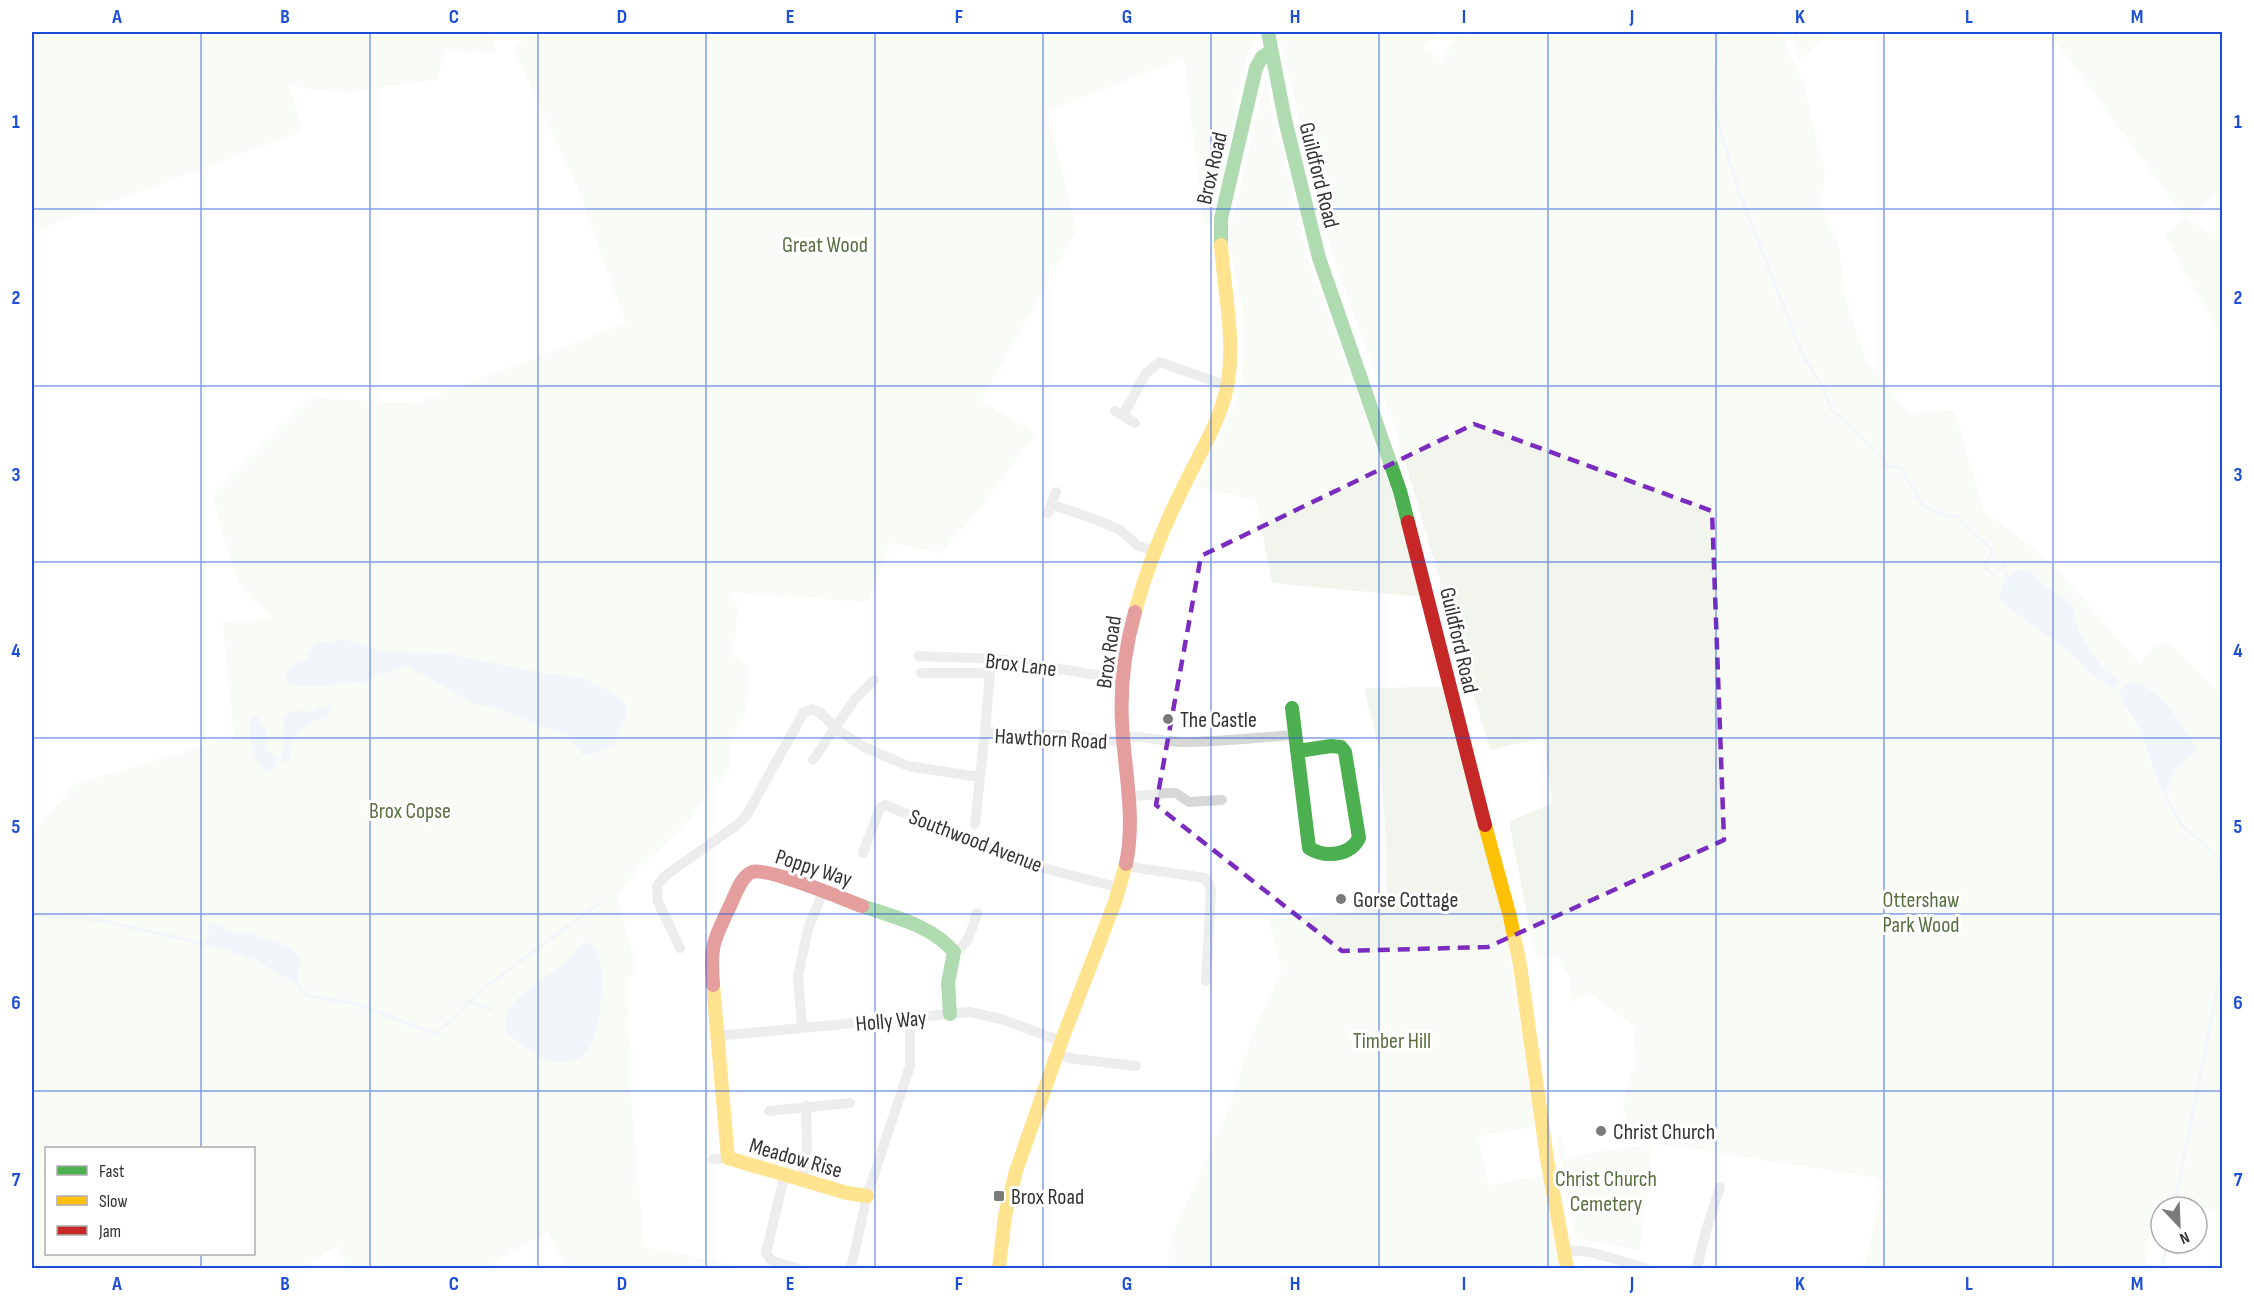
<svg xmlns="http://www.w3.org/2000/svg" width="2254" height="1300" font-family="'Sofia Sans Condensed',sans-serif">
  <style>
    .green { fill: #f1f5ed; fill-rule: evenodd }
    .water { fill: #ddebf3 }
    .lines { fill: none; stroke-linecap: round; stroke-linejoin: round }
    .stream { stroke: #ddebf3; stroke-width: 3 }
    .street { stroke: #d7d7d7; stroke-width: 10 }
    .fast { stroke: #4caf50; stroke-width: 14 }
    .slow { stroke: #ffc107; stroke-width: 14 }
    .jam { stroke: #c62828; stroke-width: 14 }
    .marked { fill: none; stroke: #7b2cbf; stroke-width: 4.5; stroke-dasharray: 12 8; stroke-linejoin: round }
    .grid { fill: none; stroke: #1d4ed8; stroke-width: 1.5; stroke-opacity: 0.55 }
    .poi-dot { fill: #7a7a7a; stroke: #fff; stroke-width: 2 }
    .labels { text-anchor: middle; stroke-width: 6; stroke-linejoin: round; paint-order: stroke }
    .street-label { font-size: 22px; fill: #333; stroke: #fff }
    .park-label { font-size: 22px; fill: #56703f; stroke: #fff }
    .poi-label { font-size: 22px; fill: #333; stroke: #fff; text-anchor: start }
    .neatline { fill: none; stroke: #1d4ed8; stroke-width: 2 }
    .grid-label { font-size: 20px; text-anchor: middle; font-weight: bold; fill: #1d4ed8 }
  </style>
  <rect width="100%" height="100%" fill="#fff"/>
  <path class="green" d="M 32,32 L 496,32 L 494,53 L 446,51 L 437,79 L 346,93 L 289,86 L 302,131 L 32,232 Z
    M 533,32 L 1255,32 L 1257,41 L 1246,60 L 1212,224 L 1204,224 L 1184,58 L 1048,111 L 1076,231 L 981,401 L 1036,433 L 975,514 L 940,553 L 890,543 L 868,602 L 727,592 L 738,606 L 733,656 L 750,667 L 746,712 L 730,745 L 730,768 L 683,827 L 638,869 L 617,897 L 637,971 L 627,979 L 630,1084 L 644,1248 L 660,1249 L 745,1268 L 565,1268 L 548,1232 L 484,1268 L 349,1268 L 337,1246 L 301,1268 L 32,1268 L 32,1162 L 34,1145 L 32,1125 L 32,834 L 75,784 L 234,737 L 223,622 L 274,618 L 242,590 L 223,536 L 213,495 L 310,398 L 417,403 L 626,323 L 578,189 L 513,47 ZM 46,1148 L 254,1148 L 254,1254 L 46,1254 Z
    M 1278,32 L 1439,32 L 1433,41 L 1430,39 L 1424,49 L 1442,60 L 1460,32 L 1783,32 L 1787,49 L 1805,85 L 1811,119 L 1825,171 L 1821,208 L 1839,245 L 1845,298 L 1866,360 L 1908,413 L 1954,410 L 1984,512 L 2026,542 L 2055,567 L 2140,663 L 2154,646 L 2169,642 L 2222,695 L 2222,1213 L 2197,1209 L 2197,1207 L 2153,1204 L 2145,1268 L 1864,1268 L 1885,1179 L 1652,1143 L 1640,1250 L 1576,1239 L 1556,1137 L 1560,1136 L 1567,1157 L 1652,1143 L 1652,1127 L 1629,1130 L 1623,1105 L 1636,1057 L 1633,1026 L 1589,993 L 1572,1002 L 1569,977 L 1556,956 L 1536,959 L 1509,822 L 1552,803 L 1544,738 L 1490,750 L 1396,431 L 1331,251 ZM 2031,572 L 2049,589 L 2065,599 L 2073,608 L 2077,627 L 2091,652 L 2102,667 L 2119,681 L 2085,669 L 2079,659 L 2006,606 L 2000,599 ZM 2122,704 L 2197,750 L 2176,769 L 2165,794 L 2158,783 L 2138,728 Z
    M 1793,32 L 1834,32 L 1799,59 Z
    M 2049,32 L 2222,32 L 2222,191 L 2185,218 L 2222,239 L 2222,338 L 2165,235 L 2185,218 Z
    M 1265,80 L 1309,261 L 1398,507 L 1422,597 L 1272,583 L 1256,500 L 1194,487 L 1238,399 L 1244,361 L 1241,300 L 1228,240 Z
    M 1445,687 L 1508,939 L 1535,1126 L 1478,1137 L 1489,1185 L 1543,1175 L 1560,1268 L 1168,1268 L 1170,1240 L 1229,1109 L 1253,1033 L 1282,971 L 1269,919 L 1331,915 L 1387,907 L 1386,838 L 1379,750 L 1364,688 Z"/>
  <path class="water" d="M 2020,569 L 2031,572 L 2049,589 L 2065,599 L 2073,608 L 2077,627 L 2091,652 L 2102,667 L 2119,681 L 2113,689 L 2085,669 L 2079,659 L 2006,606 L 2000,599 C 2001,583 2007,577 2020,569 Z
    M 345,640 L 385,651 L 447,654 L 536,672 L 582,678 L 614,693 L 628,706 L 625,719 L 614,744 L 595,753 L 583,755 L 565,735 L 496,708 L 472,703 L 407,665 L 365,681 L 320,686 L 290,685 L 285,674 L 292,666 L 305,661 L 315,643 Z
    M 2131,680 C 2163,691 2180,723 2198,750 L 2176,769 L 2165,795 C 2153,775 2149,751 2139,729 C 2133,716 2123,706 2119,692 Z
    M 319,707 L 332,707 L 327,717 C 300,725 293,732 290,760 L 283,762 C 280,755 284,750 284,743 C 286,719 276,707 311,712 Z
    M 256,715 C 260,721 264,726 266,733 C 270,745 261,749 278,757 L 275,767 L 265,772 C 252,760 250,740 249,723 Z
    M 209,922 L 238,934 L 246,933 L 274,941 L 291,948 L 301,959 L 298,984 L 270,969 L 257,959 L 248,959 L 242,955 L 204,944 L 209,931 Z
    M 584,942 C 588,944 593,945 596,949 C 602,958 601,974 601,985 C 601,1016 597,1070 553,1062 C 543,1061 516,1040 506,1033 C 497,1001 541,983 561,966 C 569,959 576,950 584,942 Z"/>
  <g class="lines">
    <path class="stream" d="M 1718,32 L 1714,102 L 1721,133 L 1738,189 L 1803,356 L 1824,389 L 1831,409 L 1880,455 L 1886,466 L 1901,468 C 1907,482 1917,492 1923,506 L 1945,515 L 1958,517 L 1993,551 L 1984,566 L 1992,574 L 2004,565 L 2007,577
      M 2165,795 L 2181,824 L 2219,858 L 2222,879
      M 32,915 L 100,920 L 204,944
      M 298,984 L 306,995 L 356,1004 L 436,1034 L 480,991 L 598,904
      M 468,1002 L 491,1009
      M 2174,1207 L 2222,966
      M 2162,1268 L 2167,1243"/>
    <path class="street" d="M 1115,411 L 1135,423
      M 1123,415 L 1146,373 L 1160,362 L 1227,386
      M 1051,504 L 1100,521 L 1120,530 L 1138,546 L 1155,551
      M 1048,513 L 1056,492
      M 919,656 L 998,659 L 1122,679
      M 921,673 L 990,673 L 985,731
      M 1124,737 C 1144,735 1163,742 1184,742 C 1221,742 1259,737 1296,735
      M 813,760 L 855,699 L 874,680
      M 1128,797 L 1166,793 L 1176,793 L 1189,802 L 1222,800
      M 975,824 L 985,731 L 1021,735 L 1063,735 L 1124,742
      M 863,853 L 880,808 L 885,805 L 1032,865 L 1120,888
      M 1125,866 L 1205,878 L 1210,886 L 1211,893 L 1206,981
      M 680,948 L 658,902 L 657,886 L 666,875 L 737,825 L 746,816 L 804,712 L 812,709 L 820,713 L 839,731 L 864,747 L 908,766 L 979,777
      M 954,952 C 969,945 972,928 977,913
      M 802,1028 L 798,976 L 808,929 L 823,892
      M 717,1036 L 970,1012 L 1001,1019 L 1061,1041
      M 1057,1055 L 1076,1059 L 1136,1066
      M 769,1111 L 850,1103
      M 713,1159 L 728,1158
      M 785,1173 L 766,1253 L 772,1261 L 797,1268
      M 802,1179 L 807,1150 L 806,1106
      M 1565,1251 C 1588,1248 1622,1262 1645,1268
      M 851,1268 L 867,1196 L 910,1066 L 910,1017
      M 1697,1268 L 1706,1231 L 1720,1187"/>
    <path class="fast" d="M 1268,32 L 1285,120 L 1319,258 L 1400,491 L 1408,522
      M 1221,245 L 1221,219 L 1256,68 L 1262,57 L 1271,51
      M 1292,708 L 1309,848 C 1325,858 1350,856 1359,838 L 1345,752 L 1341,747 L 1331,746 L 1298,751
      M 862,906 C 894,917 931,925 954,952 L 948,983 L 950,1014"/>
    <path class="slow" d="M 1135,612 C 1146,571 1162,530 1181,492 C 1197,457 1219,425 1227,387 C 1236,341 1224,291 1221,245
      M 1485,825 L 1510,917 L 1520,965 L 1547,1159 L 1567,1268
      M 713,985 L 728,1158 L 847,1193 L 867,1196
      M 999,1268 L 1005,1216 L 1016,1171 L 1063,1037 L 1115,902 L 1126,864"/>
    <path class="jam" d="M 1408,522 L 1485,825
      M 1126,864 C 1136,817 1124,769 1122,722 C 1120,684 1125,648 1135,612
      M 713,985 C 710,946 713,941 730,906 C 735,896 741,876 752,872 C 767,867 843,899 862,906"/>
  </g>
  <path d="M0 0H2254V1300H0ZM 1474,424 L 1712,511 L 1724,840 L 1488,947 L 1342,951 L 1156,805 L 1201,556 Z" fill="#fff" fill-opacity=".55" fill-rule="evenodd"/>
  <path class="marked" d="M 1474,424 L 1712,511 L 1724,840 L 1488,947 L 1342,951 L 1156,805 L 1201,556 Z"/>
  <path class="grid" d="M 201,32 L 201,1148M 370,32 L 370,1268M 538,32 L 538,1268M 706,32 L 706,1268M 875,32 L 875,1268M 1043,32 L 1043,1268M 1211,32 L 1211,1268M 1379,32 L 1379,1268M 1548,32 L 1548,1268M 1716,32 L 1716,1268M 1884,32 L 1884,1268M 2053,32 L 2053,1268M 32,209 L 2222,209M 32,386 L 2222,386M 32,562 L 2222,562M 32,738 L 2222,738M 32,914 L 2222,914M 32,1091 L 2222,1091M 201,1254 L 201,1268"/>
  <g class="poi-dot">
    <circle cx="1168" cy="719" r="6"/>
    <circle cx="1341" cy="899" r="6"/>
    <circle cx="1601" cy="1131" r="6"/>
    <rect x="993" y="1190" width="12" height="12" rx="3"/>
  </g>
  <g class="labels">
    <g class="street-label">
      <text transform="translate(1211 168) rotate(-77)" y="8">Brox Road</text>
      <text transform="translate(1320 175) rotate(76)" y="8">Guildford Road</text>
      <text transform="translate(1460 640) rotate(77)" y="8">Guildford Road</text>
      <text transform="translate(1108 652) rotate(-82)" y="8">Brox Road</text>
      <text transform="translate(1021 664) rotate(7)" y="8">Brox Lane</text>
      <text transform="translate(1051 738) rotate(3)" y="8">Hawthorn Road</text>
      <text transform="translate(976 840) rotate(21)" y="8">Southwood Avenue</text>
      <text transform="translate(814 867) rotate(18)" y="8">Poppy Way</text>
      <text transform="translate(891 1020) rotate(-5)" y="8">Holly Way</text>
      <text transform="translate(796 1157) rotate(16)" y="8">Meadow Rise</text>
    </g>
    <g class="park-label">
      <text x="825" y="252">Great Wood</text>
      <text x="410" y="818">Brox Copse</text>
      <text x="1921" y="907">Ottershaw<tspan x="1921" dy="25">Park Wood</tspan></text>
      <text x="1392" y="1048">Timber Hill</text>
      <text x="1606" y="1186">Christ Church<tspan x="1606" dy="25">Cemetery</tspan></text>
    </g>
    <g class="poi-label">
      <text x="1180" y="727">The Castle</text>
      <text x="1353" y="907">Gorse Cottage</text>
      <text x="1613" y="1139">Christ Church</text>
      <text x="1011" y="1204">Brox Road</text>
    </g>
  </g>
  <rect width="2254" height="1300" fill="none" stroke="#ffffff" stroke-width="66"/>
  <rect x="45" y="1147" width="210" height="108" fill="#ffffff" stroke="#adadad" stroke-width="1.5"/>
  <rect x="57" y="1166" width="30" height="9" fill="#4caf50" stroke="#adadad" stroke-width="1.5"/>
  <text x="99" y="1177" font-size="18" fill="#333333">Fast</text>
  <rect x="57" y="1196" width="30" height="9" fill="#ffc107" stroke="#adadad" stroke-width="1.5"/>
  <text x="99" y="1207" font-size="18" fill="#333333">Slow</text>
  <rect x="57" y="1226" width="30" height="9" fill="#c62828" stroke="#adadad" stroke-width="1.5"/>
  <text x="99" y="1237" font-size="18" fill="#333333">Jam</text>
  <g transform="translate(2179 1225) rotate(157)"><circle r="28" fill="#ffffff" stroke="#adadad" stroke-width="1.5"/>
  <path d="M0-4.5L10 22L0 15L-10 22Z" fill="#7a7a7a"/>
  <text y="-9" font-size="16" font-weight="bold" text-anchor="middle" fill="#333333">N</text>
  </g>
  <rect x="33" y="33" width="2188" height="1234" class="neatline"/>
  <g class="grid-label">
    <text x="117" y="23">A</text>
    <text x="285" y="23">B</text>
    <text x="454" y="23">C</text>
    <text x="622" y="23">D</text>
    <text x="790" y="23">E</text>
    <text x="959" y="23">F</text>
    <text x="1127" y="23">G</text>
    <text x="1295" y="23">H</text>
    <text x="1464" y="23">I</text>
    <text x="1632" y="23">J</text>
    <text x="1800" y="23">K</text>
    <text x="1969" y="23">L</text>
    <text x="2137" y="23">M</text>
    <text x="16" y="128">1</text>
    <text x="2238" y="128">1</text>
    <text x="16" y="304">2</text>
    <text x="2238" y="304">2</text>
    <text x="16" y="481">3</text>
    <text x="2238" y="481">3</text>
    <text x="16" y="657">4</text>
    <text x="2238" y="657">4</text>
    <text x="16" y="833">5</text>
    <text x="2238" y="833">5</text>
    <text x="16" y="1009">6</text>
    <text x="2238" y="1009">6</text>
    <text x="16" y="1186">7</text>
    <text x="2238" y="1186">7</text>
    <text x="117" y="1290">A</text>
    <text x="285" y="1290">B</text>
    <text x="454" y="1290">C</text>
    <text x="622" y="1290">D</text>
    <text x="790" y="1290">E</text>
    <text x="959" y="1290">F</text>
    <text x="1127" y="1290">G</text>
    <text x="1295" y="1290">H</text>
    <text x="1464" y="1290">I</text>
    <text x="1632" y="1290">J</text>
    <text x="1800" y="1290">K</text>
    <text x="1969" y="1290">L</text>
    <text x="2137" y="1290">M</text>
  </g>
</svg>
